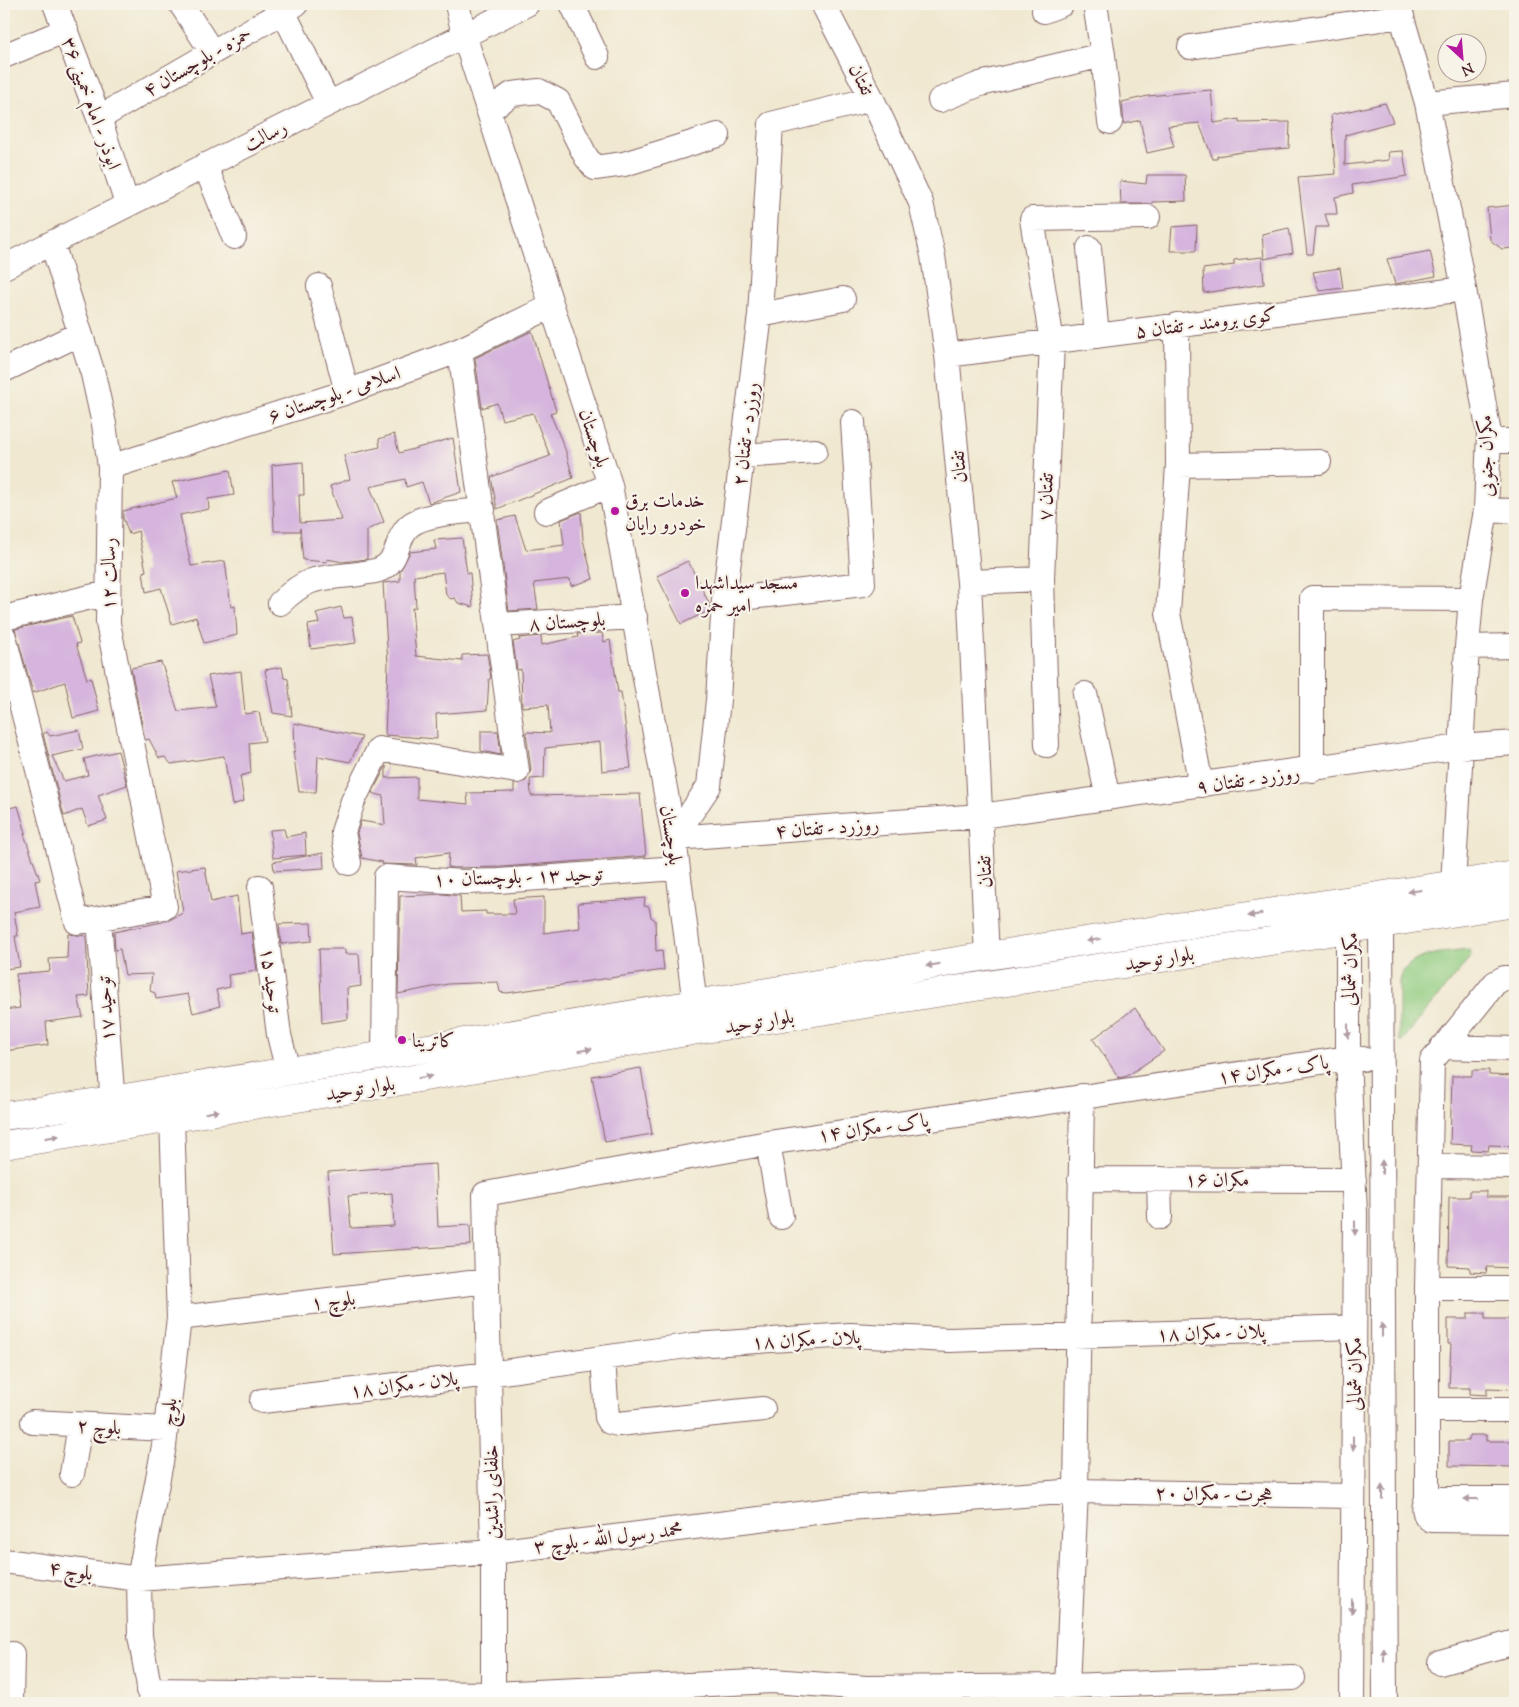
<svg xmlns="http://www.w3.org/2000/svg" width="1519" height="1707" font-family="'Sorts Mill Goudy',Amiri,serif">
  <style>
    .green { fill: #91cc80; stroke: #6e7656 }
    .building { fill: #d5b4dd; fill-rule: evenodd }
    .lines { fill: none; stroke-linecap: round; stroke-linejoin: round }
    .minor-casing { stroke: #846565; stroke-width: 26 }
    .major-casing { stroke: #846565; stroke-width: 29 }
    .minor { stroke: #fff; stroke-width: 24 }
    .major { stroke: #fff; stroke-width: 28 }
    .oneway { fill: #ae9aa0 }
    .poi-dot { fill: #b5179e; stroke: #f7f3e8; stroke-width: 2 }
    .labels { text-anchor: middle; stroke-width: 4.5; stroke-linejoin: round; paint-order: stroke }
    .street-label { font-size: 20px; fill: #4a1f2b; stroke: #f7f3e8 }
    .poi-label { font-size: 20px; fill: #4a1f2b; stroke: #f7f3e8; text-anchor: start }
  </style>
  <rect width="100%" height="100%" fill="#f7f3e8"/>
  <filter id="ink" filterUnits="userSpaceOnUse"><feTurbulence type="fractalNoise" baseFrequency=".02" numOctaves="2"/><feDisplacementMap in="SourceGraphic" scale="10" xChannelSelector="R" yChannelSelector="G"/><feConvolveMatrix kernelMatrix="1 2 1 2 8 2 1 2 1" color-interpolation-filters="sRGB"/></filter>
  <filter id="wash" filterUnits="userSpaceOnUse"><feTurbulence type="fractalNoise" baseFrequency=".0096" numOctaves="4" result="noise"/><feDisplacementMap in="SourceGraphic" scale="20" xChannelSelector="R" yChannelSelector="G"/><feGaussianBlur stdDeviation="1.12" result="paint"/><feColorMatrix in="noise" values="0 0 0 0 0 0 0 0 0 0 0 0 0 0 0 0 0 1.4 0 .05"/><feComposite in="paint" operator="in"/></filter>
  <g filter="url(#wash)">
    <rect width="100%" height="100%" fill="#f0e8d0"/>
    <path class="green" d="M 1469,950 L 1471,956 L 1401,1042 L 1399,1040 L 1399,981 C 1406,952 1445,953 1469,950 Z"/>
    <g id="blocks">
      <path class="building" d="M 1211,90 L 1214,123 L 1239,119 L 1239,123 L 1290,122 L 1289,148 L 1242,152 L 1217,156 L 1217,159 L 1213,159 L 1199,123 L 1168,126 L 1174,147 L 1147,153 L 1140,120 L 1124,124 L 1122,102 L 1148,96 Z
        M 1385,103 L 1393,122 L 1345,135 L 1345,165 L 1389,160 L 1388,152 L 1403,151 L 1407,176 L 1352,185 L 1353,193 L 1335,197 L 1337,214 L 1325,214 L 1329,227 L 1316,227 L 1313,254 L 1307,254 L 1298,177 L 1336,174 L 1331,115 Z
        M 1147,175 L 1185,175 L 1186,201 L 1152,202 L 1152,204 L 1121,204 L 1120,181 L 1146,184 Z
        M 1515,205 L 1515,248 L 1502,249 L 1490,240 L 1487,208 Z
        M 1197,225 L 1196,251 L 1170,251 L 1172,227 Z
        M 1289,228 L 1293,253 L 1264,259 L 1262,234 Z
        M 1430,251 L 1436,276 L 1395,284 L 1387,259 Z
        M 1262,257 L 1264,284 L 1204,293 L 1203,269 L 1234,265 L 1234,260 Z
        M 1340,268 L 1343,288 L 1319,291 L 1313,272 Z
        M 532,331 L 556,411 L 550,413 L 565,449 L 573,478 L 497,509 L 491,477 L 550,456 L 533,413 L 502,420 L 497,403 L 482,408 L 475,358 Z
        M 394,434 L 399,453 L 453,438 L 461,492 L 429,503 L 422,482 L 406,487 L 405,479 L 370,487 L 384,522 L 367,530 L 367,559 L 342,562 L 327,559 L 327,562 L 303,560 L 300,528 L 300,531 L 274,531 L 272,465 L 303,462 L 304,495 L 299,495 L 300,523 L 342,520 L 330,486 L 350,479 L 344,455 L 380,447 L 379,439 Z
        M 230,470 L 234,495 L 208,499 L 209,509 L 180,515 L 191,566 L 225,561 L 231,607 L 235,606 L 237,635 L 204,643 L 196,617 L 172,624 L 161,588 L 146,592 L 143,572 L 146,571 L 138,531 L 129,534 L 123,518 L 123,511 L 177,498 L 172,482 Z
        M 581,512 L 583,540 L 593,579 L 571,586 L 570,579 L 534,583 L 538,609 L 509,611 L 497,520 L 515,516 L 526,550 L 564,545 L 561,520 Z
        M 462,538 L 467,573 L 470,573 L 473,607 L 458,603 L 455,598 L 451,599 L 446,595 L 443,572 L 414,576 L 416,607 L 412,608 L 416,656 L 462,661 L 462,655 L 487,654 L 491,678 L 489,679 L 487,710 L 436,714 L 437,739 L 385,735 L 388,664 L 383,583 L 400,581 L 400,571 L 410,552 L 436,549 L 434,540 Z
        M 688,561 L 710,605 L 710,610 L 681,624 L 657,576 Z
        M 341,607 L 344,618 L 352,617 L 356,643 L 311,649 L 308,625 L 319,623 L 316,613 Z
        M 72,616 L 80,643 L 76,644 L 87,679 L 91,678 L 99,711 L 73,718 L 65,682 L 33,693 L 15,629 Z
        M 602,633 L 604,642 L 610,640 L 618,692 L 621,692 L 631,768 L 602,771 L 600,742 L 545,748 L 544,778 L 530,779 L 531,796 L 640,794 L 646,856 L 502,867 L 453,868 L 448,867 L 449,853 L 416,858 L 417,865 L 382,864 L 382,862 L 362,858 L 357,833 L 361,821 L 385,825 L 383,796 L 372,793 L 386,766 L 386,778 L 417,777 L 417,799 L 468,804 L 467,793 L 514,792 L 514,784 L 526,781 L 531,770 L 526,732 L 550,733 L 548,705 L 522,707 L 521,669 L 517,670 L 513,642 L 520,640 L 519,638 L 541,636 L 542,645 L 578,637 L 577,634 Z
        M 161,662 L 178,711 L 216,707 L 208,676 L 241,671 L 245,714 L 259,712 L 265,741 L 249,743 L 251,773 L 240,776 L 244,801 L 232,805 L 224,756 L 171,764 L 165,757 L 159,758 L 149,739 L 145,740 L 131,668 Z
        M 282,667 L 284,678 L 288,679 L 292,716 L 273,713 L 265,670 Z
        M 294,723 L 362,737 L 350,762 L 318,756 L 316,792 L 299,792 L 293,751 L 295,752 Z
        M 79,730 L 83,749 L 52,756 L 64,781 L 88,775 L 84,759 L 118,751 L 127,785 L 98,795 L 107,820 L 88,826 L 82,809 L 64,816 L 43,734 L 47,732 L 50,736 Z
        M 481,731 L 498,731 L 501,755 L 481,751 Z
        M 18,806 L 26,833 L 24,834 L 40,880 L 35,881 L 40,907 L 14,912 L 18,936 L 15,936 L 20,967 L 4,969 L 4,809 Z
        M 284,829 L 286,837 L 305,833 L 306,855 L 273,858 L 270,830 Z
        M 323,853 L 324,868 L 274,871 L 273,862 Z
        M 205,867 L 211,902 L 237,896 L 241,934 L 252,932 L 257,971 L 228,975 L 230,987 L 216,990 L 220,1006 L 193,1013 L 188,994 L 156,999 L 155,993 L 150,991 L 152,974 L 125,975 L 120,949 L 115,950 L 114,932 L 167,921 L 181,914 L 183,912 L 176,871 Z
        M 443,894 L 460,896 L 461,912 L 486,911 L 486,914 L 515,914 L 513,899 L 544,897 L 544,933 L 580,928 L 578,903 L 645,898 L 644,906 L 649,907 L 651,917 L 655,920 L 656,951 L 662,950 L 664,970 L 507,993 L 500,992 L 498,982 L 448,984 L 398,994 L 400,896 Z
        M 311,923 L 312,941 L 281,944 L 279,924 Z
        M 68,934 L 86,936 L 89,996 L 78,997 L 83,1017 L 46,1022 L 48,1045 L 4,1051 L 4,1010 L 20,1008 L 16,974 L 50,971 L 49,959 L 67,958 Z
        M 319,949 L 345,949 L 345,954 L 359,954 L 361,986 L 347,988 L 348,1019 L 322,1023 Z
        M 1135,1008 L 1164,1051 L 1127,1076 L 1119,1078 L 1093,1039 Z
        M 641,1068 L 652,1134 L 605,1142 L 592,1076 Z
        M 1472,1070 L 1489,1070 L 1489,1075 L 1515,1076 L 1515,1146 L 1489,1145 L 1488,1151 L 1471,1150 L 1472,1145 L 1450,1144 L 1452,1076 L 1472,1076 Z
        M 435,1164 L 438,1227 L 470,1225 L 471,1245 L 334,1254 L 328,1172 ZM 392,1193 L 394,1226 L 351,1228 L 348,1196 Z
        M 1469,1191 L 1486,1191 L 1486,1197 L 1515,1197 L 1515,1268 L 1487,1267 L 1486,1273 L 1470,1272 L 1470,1267 L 1448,1266 L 1449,1197 L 1469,1197 Z
        M 1468,1313 L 1485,1313 L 1485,1319 L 1515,1319 L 1515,1389 L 1487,1388 L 1487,1395 L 1470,1394 L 1470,1388 L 1449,1388 L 1451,1344 L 1448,1344 L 1448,1319 L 1468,1319 Z
        M 1469,1435 L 1486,1435 L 1486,1441 L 1515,1441 L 1515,1467 L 1449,1466 L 1449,1441 L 1469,1441 Z"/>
    </g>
  </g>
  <g filter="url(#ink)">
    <use href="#blocks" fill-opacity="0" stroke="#846565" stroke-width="1"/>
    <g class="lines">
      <g class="minor-casing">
        <path id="minor" d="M 55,4 L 99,118 L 127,204
          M 181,4 L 212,52
          M 457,4 L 464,35 L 610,485 L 674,838 L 697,1021
          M 572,4 L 597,57
          M 823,4 L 872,99 L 921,203 L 933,256 L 947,355 L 969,582 L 987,956
          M 1398,4 L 1427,103 L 1464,289 L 1489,434 L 1486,510 L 1471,599 L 1467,647 L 1452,901
          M 283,11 L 328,103
          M 1044,11 L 1062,4
          M 1190,47 L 1402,16
          M 1103,55 L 1110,122
          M 4,56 L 66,30
          M 940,100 L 980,84 L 1103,55 L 1095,4
          M 1427,103 L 1515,95
          M 489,110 L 512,94 L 539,91 L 558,101 L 586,157 L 595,168 L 624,164 L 718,135
          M 99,118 L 296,4
          M 205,165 L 234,237
          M 1089,248 L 1097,336
          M 4,267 L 527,4
          M 319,286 L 347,392
          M 760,315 L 843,299
          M 1177,325 L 1178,465 L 1319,462
          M 947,355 L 1464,289
          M 4,370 L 79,334
          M 1489,441 L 1515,441
          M 742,456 L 815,451
          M 1178,465 L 1168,613 L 1201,785
          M 110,467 L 347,392 L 460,350 L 552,306
          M 1486,510 L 1515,511
          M 546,512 L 610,485
          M 1042,579 L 1047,745
          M 969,582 L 1042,579 L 1052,342 L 1032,219 L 1148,217
          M 724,600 L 863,584 L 853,422
          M 280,603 C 310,574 320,579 359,574 C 366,572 375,572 381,569 C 400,560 395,539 409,526 C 424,513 463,512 483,510
          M 4,618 L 107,593
          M 499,625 L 635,617
          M 4,637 L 77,922 L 165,907 L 108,623 L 110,467 L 104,424 L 93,374 L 52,243
          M 1467,647 L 1515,646
          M 1085,694 L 1108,798
          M 1312,770 L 1312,598 L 1471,599
          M 674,838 L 981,816 L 1460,747 L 1515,743
          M 674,838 L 709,786 L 718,700 L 724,600 L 760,315 L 771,124 L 872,99
          M 349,863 L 343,832 L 353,801 L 379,749 L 517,771 L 460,350
          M 260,887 L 279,1035 L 288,1071
          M 99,919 L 114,1118
          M 1515,978 L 1504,978 L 1495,983 L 1432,1061 L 1427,1288 L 1427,1499 C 1423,1507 1423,1515 1431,1520 L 1515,1521
          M 1442,1047 L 1515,1049
          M 384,1055 L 386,877 L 463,882 L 499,881 L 677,868
          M 768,1143 L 781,1217
          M 1431,1166 L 1515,1167
          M 1080,1179 L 1354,1180
          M 1159,1179 L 1160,1217
          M 1427,1288 L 1515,1288
          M 179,1318 L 487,1281
          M 603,1358 L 607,1417 L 610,1422 L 618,1424 L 763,1409
          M 262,1401 L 489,1374 L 694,1345 L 850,1335 L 949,1340 L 1354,1327
          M 1427,1410 L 1515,1410
          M 33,1422 L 166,1429
          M 72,1474 L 80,1425
          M 1427,1499 L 1515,1499
          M 4,1561 L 139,1579 L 493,1552 L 848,1508 L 1076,1491 L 1353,1496
          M 1440,1663 L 1515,1642
          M 1067,1686 L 1076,1491 L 1082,1096
          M 148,1690 L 493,1694 L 773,1681 L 866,1688 L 1067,1686 L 1293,1678
          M 11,1703 L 12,1654
          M 152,1703 L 140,1636 L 139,1579 L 164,1446 L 179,1318 L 172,1119
          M 493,1703 L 493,1552 L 485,1194 L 768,1143 L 1348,1058 L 1363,1059
          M 1352,1703 L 1355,1212 L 1348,1058 L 1348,929 L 1363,899 L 1381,924 L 1385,1703"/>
      </g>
      <g class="major-casing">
        <path id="major" d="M 4,1116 L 112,1100 L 987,956 L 1515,875
          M 4,1145 L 384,1084 L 698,1030 L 1515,903"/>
      </g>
      <use href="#minor" class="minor"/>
      <use href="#major" class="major"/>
    </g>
    <defs><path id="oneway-solid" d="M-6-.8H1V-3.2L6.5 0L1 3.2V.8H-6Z" transform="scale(1.25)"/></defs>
    <g class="oneway">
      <use href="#oneway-solid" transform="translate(1415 891) rotate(171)"/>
      <use href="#oneway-solid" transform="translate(1255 915) rotate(171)"/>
      <use href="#oneway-solid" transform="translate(1094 940) rotate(171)"/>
      <use href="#oneway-solid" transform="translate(933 965) rotate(171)"/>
      <use href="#oneway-solid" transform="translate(1348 1031) rotate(90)"/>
      <use href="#oneway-solid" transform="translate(585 1050) rotate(-10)"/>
      <use href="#oneway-solid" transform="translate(425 1077) rotate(-10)"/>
      <use href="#oneway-solid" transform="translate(212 1112) rotate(-9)"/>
      <use href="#oneway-solid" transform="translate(52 1137) rotate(-9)"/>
      <use href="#oneway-solid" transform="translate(1382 1167) rotate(-90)"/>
      <use href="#oneway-solid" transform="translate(1355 1228) rotate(90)"/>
      <use href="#oneway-solid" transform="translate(1382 1330) rotate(-90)"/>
      <use href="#oneway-solid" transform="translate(1353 1443) rotate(90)"/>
      <use href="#oneway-solid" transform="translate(1382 1492) rotate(-90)"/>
      <use href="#oneway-solid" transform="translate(1471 1499) rotate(-180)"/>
      <use href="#oneway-solid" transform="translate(1352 1606) rotate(90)"/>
      <use href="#oneway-solid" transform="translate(1384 1655) rotate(-91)"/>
    </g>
  </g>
  <g class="poi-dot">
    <circle cx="615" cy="511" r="5"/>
    <circle cx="685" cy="593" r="5"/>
    <circle cx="402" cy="1040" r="5"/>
  </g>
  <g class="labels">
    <g class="street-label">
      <text transform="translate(197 61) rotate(-30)" y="7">حمزه - بلوچستان ۴</text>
      <text transform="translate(862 79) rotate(63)" y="7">تفتان</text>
      <text transform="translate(92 103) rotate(70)" y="7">ابوذر - امام خمینی ۳۶</text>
      <text transform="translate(265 135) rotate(-27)" y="7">رسالت</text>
      <text transform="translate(1206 322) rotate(-7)" y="7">کوی برومند - تفتان ۵</text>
      <text transform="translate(334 394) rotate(-19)" y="7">اسلامی - بلوچستان ۶</text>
      <text transform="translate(745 434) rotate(-83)" y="7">روزرد - تفتان ۲</text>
      <text transform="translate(595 438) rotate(72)" y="7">بلوچستان</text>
      <text transform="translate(1485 456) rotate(-91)" y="7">مکران جنوبی</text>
      <text transform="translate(958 467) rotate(-95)" y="7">تفتان</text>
      <text transform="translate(1045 497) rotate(-88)" y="7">تفتان ۷</text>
      <text transform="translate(108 574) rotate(-90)" y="7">رسالت ۱۲</text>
      <text transform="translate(567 621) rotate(-4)" y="7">بلوچستان ۸</text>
      <text transform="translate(1248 779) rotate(-8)" y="7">روزرد - تفتان ۹</text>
      <text transform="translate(827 827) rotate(-4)" y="7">روزرد - تفتان ۴</text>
      <text transform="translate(672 835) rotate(81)" y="7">بلوچستان</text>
      <text transform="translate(984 872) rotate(-93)" y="7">تفتان</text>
      <text transform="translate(518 876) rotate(-2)" y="7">توحید ۱۳ - بلوچستان ۱۰</text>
      <text transform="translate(1159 958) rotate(-9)" y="7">بلوار توحید</text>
      <text transform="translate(1349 969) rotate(-88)" y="7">مکران شمالی</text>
      <text transform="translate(272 980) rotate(83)" y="7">توحید ۱۵</text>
      <text transform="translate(105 1009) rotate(-94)" y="7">توحید ۱۷</text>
      <text transform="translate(759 1021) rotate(-9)" y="7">بلوار توحید</text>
      <text transform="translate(1273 1069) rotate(-8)" y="7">پاک - مکران ۱۴</text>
      <text transform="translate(360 1088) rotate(-9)" y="7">بلوار توحید</text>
      <text transform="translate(873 1127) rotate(-8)" y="7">پاک - مکران ۱۴</text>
      <text x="1217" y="1186">مکران ۱۶</text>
      <text transform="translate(333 1300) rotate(-7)" y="7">بلوچ ۱</text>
      <text transform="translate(1211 1332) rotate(-2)" y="7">پلان - مکران ۱۸</text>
      <text transform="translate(806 1339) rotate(-3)" y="7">پلان - مکران ۱۸</text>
      <text transform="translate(1354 1374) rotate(-90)" y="7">مکران شمالی</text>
      <text transform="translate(404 1384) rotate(-7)" y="7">پلان - مکران ۱۸</text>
      <text transform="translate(168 1412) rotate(-83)" y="7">بلوچ</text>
      <text transform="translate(99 1426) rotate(3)" y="7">بلوچ ۲</text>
      <text transform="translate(491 1492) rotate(-91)" y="7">خلفای راشدین</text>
      <text transform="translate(1214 1493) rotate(1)" y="7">هجرت - مکران ۲۰</text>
      <text transform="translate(608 1537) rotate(-7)" y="7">محمد رسول الله - بلوچ ۳</text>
      <text transform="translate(71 1570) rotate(8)" y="7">بلوچ ۴</text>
    </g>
    <g class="poi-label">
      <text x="625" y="507">خدمات برق<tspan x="625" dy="23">خودرو رایان</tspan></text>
      <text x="695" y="589">مسجد سیداشهدا<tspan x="695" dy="23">امیر حمزه</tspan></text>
      <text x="412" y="1047">کاترینا</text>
    </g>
  </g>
  <rect width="1519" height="1707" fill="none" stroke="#f7f3e8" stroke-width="20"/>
  <g transform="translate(1462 58) rotate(154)"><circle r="24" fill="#f7f3e8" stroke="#b29e9c"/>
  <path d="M0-4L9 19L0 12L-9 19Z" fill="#b5179e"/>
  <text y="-8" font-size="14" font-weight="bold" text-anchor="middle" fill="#4a1f2b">N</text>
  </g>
</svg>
